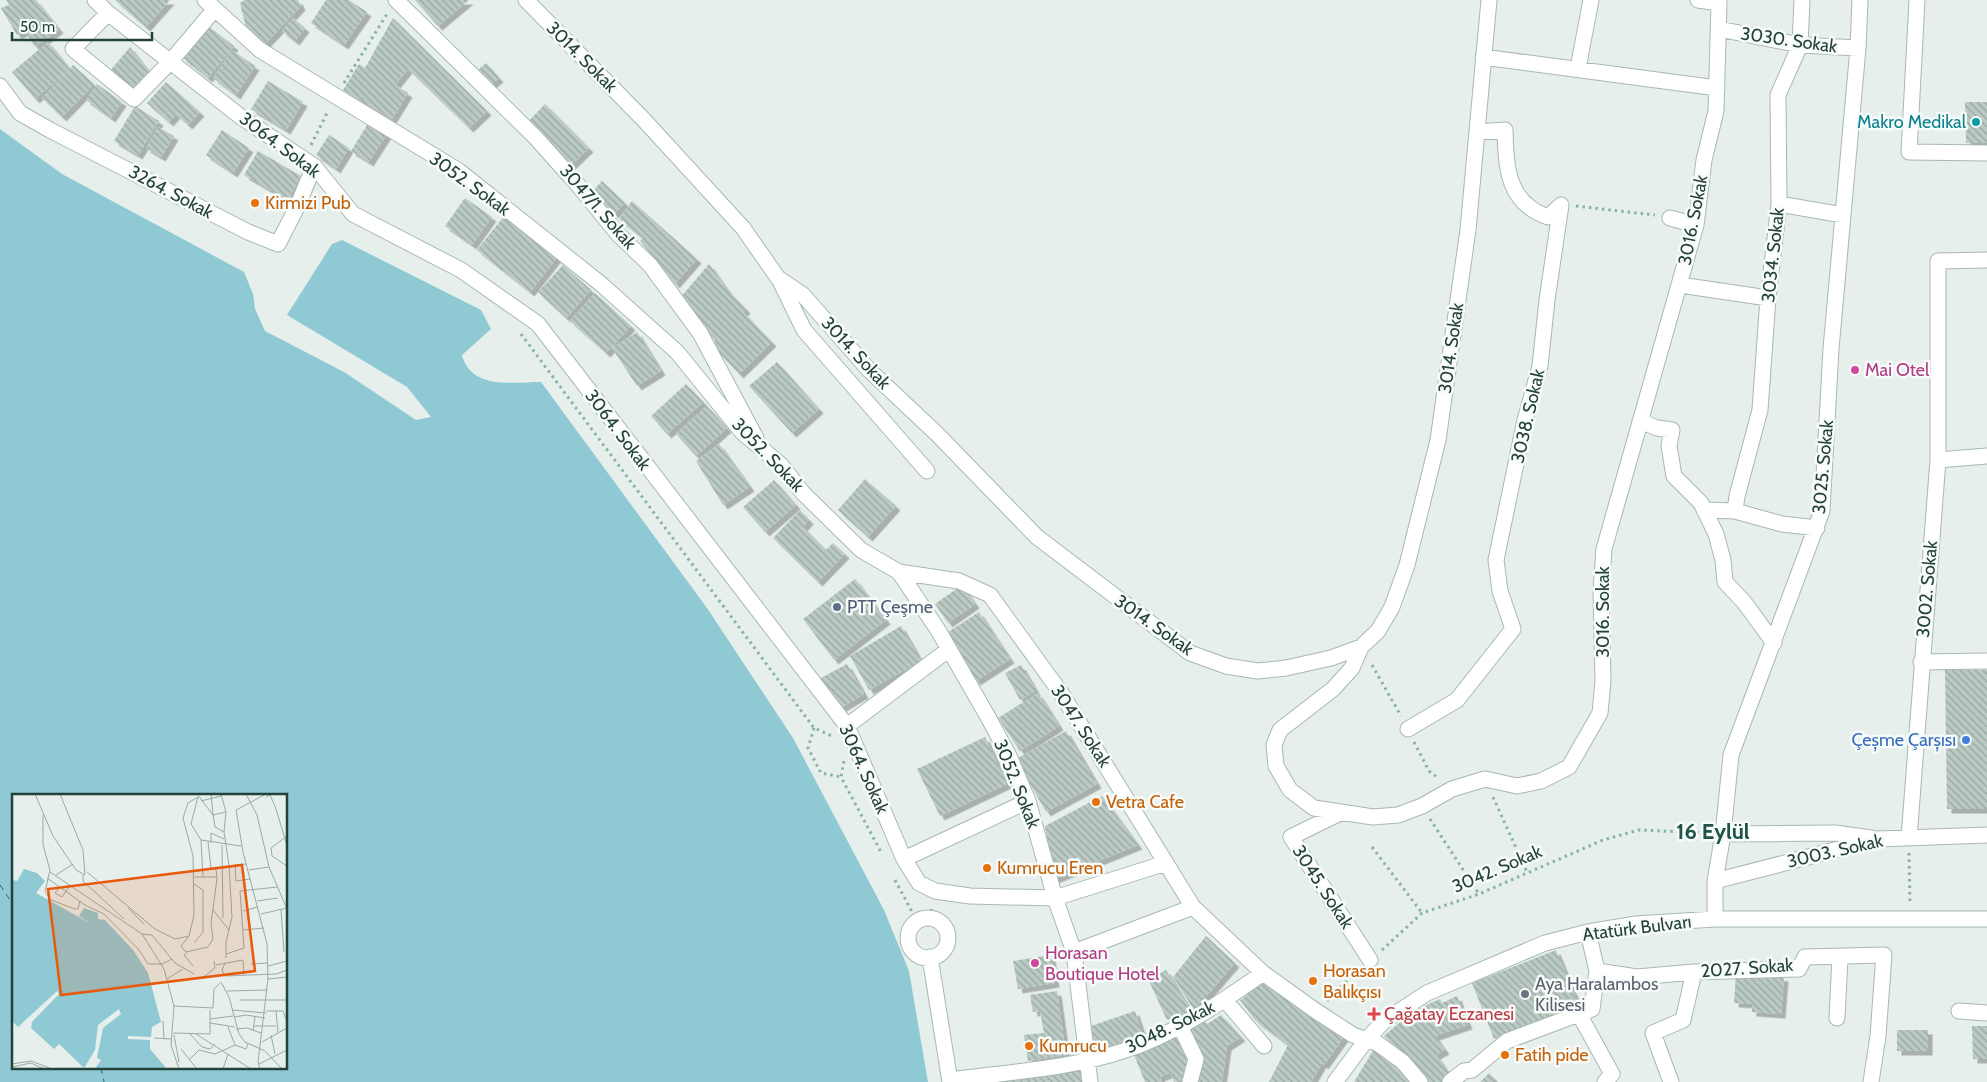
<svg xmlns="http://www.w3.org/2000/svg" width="1987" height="1082" font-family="Cabin,sans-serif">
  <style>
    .water { fill: #8ec9d4; fill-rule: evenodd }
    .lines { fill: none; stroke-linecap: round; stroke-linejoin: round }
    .ferry { stroke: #1c6f80; stroke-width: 1; stroke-dasharray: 6 5; stroke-linecap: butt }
    .building { fill: url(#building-back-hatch); filter: url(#shadow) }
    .minor-casing { stroke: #a8b8b2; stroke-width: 17 }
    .path { stroke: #86b3a5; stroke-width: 3; stroke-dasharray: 2.5 4; stroke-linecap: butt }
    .minor { stroke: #fff; stroke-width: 15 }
    .culture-dot { fill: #0f9aa8; stroke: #f7fbf9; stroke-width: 2 }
    .food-dot { fill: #e8710a; stroke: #f7fbf9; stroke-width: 2 }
    .hotel-dot { fill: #d1479c; stroke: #f7fbf9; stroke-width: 2 }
    .service-dot { fill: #5c6f8a; stroke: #f7fbf9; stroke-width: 2 }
    .shop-dot { fill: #3f7fe0; stroke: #f7fbf9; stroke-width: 2 }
    .worship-dot { fill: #6b7280; stroke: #f7fbf9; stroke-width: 2 }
    .health-dot { fill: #e0444e; stroke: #f7fbf9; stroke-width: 2 }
    .labels { text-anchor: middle; stroke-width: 5; stroke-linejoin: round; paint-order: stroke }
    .street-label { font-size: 18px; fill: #24423a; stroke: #f7fbf9 }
    .culture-label { font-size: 18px; fill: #0d838f; stroke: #f7fbf9; text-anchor: end }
    .food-label { font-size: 18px; fill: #c56008; stroke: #f7fbf9; text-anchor: start }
    .hotel-label { font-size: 18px; fill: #b23c85; stroke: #f7fbf9; text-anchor: start }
    .service-label { font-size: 18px; fill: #4e5e75; stroke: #f7fbf9; text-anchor: start }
    .shop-label { font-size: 18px; fill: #366cbe; stroke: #f7fbf9; text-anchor: end }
    .worship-label { font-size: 18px; fill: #5b616d; stroke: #f7fbf9; text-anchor: start }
    .health-label { font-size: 18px; fill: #be3a42; stroke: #f7fbf9; text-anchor: start }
    .district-label { font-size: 22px; font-weight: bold; fill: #1f5548; stroke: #f7fbf9 }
    .inset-river { fill: none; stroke: #8ec9d4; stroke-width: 2.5 }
    .inset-road { fill: none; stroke: #98aaa4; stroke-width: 1 }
    .view { fill: #e8590c; fill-opacity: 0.15; stroke: #e8590c; stroke-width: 2.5 }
    .inset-edge { fill: none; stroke: #24423a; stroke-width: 2.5 }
  </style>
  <defs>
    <pattern id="building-back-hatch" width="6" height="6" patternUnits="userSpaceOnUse" patternTransform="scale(1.25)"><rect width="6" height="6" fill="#bbcac4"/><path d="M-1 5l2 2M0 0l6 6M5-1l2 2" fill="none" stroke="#98a6a0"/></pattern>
    <filter id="shadow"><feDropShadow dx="4.5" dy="4.5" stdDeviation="0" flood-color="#0004"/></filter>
  </defs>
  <rect width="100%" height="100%" fill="#e6efeb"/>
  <path class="water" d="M 0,129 L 62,174 L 244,272 L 253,294 L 255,309 L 265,331 L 344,372 L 416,420 L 431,417 L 407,387 L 287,315 L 332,244 L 342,240 L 481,310 L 491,329 L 462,355 C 471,390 512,382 541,382 L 707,608 L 793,738 L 884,910 L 909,971 L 928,1082 L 0,1082 ZM 14,796 L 286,796 L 286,1068 L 14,1068 Z"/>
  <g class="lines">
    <path class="ferry" d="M 0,885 L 14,906
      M 101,1068 L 104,1082"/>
  </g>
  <path class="building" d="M 6,0 L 36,0 L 59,29 L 35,47 L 25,31 L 17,35 L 1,8 L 9,5 Z
    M 115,0 L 170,0 L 146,27 Z
    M 245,0 L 298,0 L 301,6 L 263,46 L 247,31 L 240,3 Z
    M 326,0 L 349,0 L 367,12 L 344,45 L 311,23 Z
    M 415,0 L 469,0 L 438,26 Z
    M 293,18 L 305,28 L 295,41 L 282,31 Z
    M 393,18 L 487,111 L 469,128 L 408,69 L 395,85 L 408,93 L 392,119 L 343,90 L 359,64 L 365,68 Z
    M 207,25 L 234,46 L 208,78 L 182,57 Z
    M 48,42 L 70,69 L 73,65 L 94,84 L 62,117 L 42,98 L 70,69 L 35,99 L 12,72 Z
    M 130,47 L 151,74 L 132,93 L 109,72 Z
    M 232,50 L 255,66 L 236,95 L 213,78 Z
    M 486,63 L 499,78 L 489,86 L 476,72 Z
    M 268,81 L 303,102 L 286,130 L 251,109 Z
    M 166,82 L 200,112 L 188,125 L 176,114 L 169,122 L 147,103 Z
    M 97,84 L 122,102 L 111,118 L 86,100 Z
    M 1965,102 L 1987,102 L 1987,143 L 1966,143 Z
    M 545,104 L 589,148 L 571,165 L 528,122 Z
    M 135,106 L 159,121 L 138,155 L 114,141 Z
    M 369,122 L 387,134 L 369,162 L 351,151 Z
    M 158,127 L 174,136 L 161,157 L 146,148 Z
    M 222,130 L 249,148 L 233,173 L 206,155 Z
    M 329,135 L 349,148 L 336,169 L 316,155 Z
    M 258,151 L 301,176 L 288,200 L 244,175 Z
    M 602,181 L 625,203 L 614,214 L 592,192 Z
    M 465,198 L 492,217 L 472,245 L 445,226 Z
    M 632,201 L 697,259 L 675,284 L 640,241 L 643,238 L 619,219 Z
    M 505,215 L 558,256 L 530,292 L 477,250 Z
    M 709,264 L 729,292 L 746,309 L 743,312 L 772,342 L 739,374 L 713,346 L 715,340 L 699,323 L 701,320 L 680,298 Z
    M 563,265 L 591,290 L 566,318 L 538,292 Z
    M 595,293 L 631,326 L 606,353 L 570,321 Z
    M 637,332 L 661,371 L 637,386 L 612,348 Z
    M 777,362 L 819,409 L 792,433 L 749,386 Z
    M 686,384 L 703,402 L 667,434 L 651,416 Z
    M 707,406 L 727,428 L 696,456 L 676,434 Z
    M 719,444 L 750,487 L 723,505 L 696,461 Z
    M 865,479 L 896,506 L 868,537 L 838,510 Z
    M 774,480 L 796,505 L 765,532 L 743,507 Z
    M 800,510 L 809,520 L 803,527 L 826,550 L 833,543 L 845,554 L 818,582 L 773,538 Z
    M 855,579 L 886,620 L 834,660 L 803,619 Z
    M 962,585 L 975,604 L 948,623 L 935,604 Z
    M 979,612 L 1010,659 L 976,681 L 945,634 Z
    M 901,626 L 921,661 L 869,690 L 850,656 Z
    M 847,664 L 864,694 L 837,710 L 819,679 Z
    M 1021,665 L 1036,691 L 1020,700 L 1005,673 Z
    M 1945,670 L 1987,670 L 1987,809 L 1947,809 Z
    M 1038,693 L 1059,726 L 1020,751 L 998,718 Z
    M 1066,731 L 1097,784 L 1046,812 L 1016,759 Z
    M 985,737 L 1007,784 L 940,816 L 917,769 Z
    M 1102,796 L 1138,845 L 1054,879 L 1045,826 Z
    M 1206,936 L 1235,963 L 1194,1010 L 1173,977 Z
    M 1556,950 L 1579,1006 L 1494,1039 L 1472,983 Z
    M 1051,955 L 1055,983 L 1018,989 L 1013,961 Z
    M 1166,970 L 1191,1011 L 1167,1020 L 1148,979 Z
    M 1736,973 L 1784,977 L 1781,1014 L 1752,1012 L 1752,1004 L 1734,1003 Z
    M 1260,979 L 1346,1034 L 1324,1065 L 1322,1063 L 1311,1082 L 1269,1082 L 1288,1045 L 1255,1020 L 1240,1000 L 1246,996 L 1243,993 Z
    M 1057,991 L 1066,1055 L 1028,1061 L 1024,1035 L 1044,1033 L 1040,1011 L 1033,1012 L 1030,995 Z
    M 1457,996 L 1468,1025 L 1435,1036 L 1445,1050 L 1436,1055 L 1452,1078 L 1447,1082 L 1424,1082 L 1406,1058 L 1384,1036 L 1413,1011 L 1440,999 L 1442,1003 Z
    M 1135,1011 L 1142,1033 L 1095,1053 L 1088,1027 Z
    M 1221,1015 L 1241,1037 L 1227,1046 L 1222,1082 L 1195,1082 L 1184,1028 L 1201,1018 L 1207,1024 Z
    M 1972,1026 L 1987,1026 L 1987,1059 L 1973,1059 Z
    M 1897,1030 L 1928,1030 L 1928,1051 L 1897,1051 Z
    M 1179,1036 L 1186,1054 L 1188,1078 L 1174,1082 L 1170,1073 L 1160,1077 L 1162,1081 L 1159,1082 L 1145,1082 L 1134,1055 Z
    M 1374,1049 L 1394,1061 L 1391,1065 L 1419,1082 L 1354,1082 Z
    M 1080,1067 L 1082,1082 L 975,1082 Z
    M 1489,1073 L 1495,1079 L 1492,1082 L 1480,1082 Z"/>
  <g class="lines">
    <g class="minor-casing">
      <path id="minor" d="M 95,0 L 108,13 L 241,117 L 314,166 L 353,214 L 461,270 L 538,324 L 847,726 L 904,859 L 919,883 L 935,891 L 970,896 L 1055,898 L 1166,863
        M 205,0 L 260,50 L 459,171 L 601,284 L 677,352 L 742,432 L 781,465 L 803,493 L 861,550 L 899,572 L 938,630 L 988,717 L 1009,756 L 1028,801 L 1055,898 L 1074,952 L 1090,1082
        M 396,0 L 536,138 L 578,185 L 617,233 L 650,265 L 700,333 L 756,438
        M 526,0 L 644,120 L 743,228 L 778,278 L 803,295 L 869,370 L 937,434 L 1037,537 L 1190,653 L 1226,666 L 1258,671 L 1286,668 L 1331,658 L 1361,647 L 1378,631 L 1392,607 L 1407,565 L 1438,440 L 1468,230 L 1489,0
        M 1917,0 L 1909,152 L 1987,153
        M 108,13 L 73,49 L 134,99 L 170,62 L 214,10
        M 1719,29 L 1800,45 L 1858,48
        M 1483,57 L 1717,88
        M 1578,68 L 1591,0
        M 0,86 L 20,113 L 50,130 L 248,232 L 278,244 L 297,207 L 314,166
        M 1779,204 L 1843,215
        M 1670,218 L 1696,225
        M 779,279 L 804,330 L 927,471
        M 1680,285 L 1768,298
        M 1640,421 L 1657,428 L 1672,430 L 1669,446 L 1674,476 L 1701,503 L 1716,534 L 1723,560 L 1725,582 L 1744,602 L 1774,643
        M 1938,460 L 1987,456
        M 1704,510 L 1735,511 L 1782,524 L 1817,528
        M 1735,511 L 1737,496 L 1760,410 L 1768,298 L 1779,204 L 1778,95 L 1800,45 L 1802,0
        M 899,572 L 959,581 L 990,595 L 1061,693 L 1193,907 L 1263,973 L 1316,1011 L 1353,1035 L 1377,1043 L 1403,1062 L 1420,1082
        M 1361,647 L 1352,668 L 1333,689 L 1280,730 L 1274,745 L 1276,766 L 1290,790 L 1314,808 L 1373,817 L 1398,815 L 1422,806 L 1452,789 L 1485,779 L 1517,786 L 1541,781 L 1569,767 L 1600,713 L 1603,681 L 1601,591 L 1604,549 L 1696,225 L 1704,160 L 1716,111 L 1719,3 L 1698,0
        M 1921,662 L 1987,661
        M 847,726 L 948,650
        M 1408,729 L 1457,700 L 1513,629 L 1500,591 L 1496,560 L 1525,420 L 1540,366 L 1547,300 L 1561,205 L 1548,217 C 1507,203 1506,167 1505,130 L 1477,132
        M 1342,812 L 1291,837 L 1370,960
        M 1723,834 L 1835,833 L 1871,838
        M 1909,838 L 1938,460 L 1938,261 L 1987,260
        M 904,859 L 1028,801
        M 1715,881 L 1877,839 L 1987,835
        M908 938a20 20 0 1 1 40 0a20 20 0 1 1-40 0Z
        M 1715,919 L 1715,881 L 1723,834 L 1731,755 L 1822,511 L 1831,349 L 1858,48 L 1860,0
        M 1074,952 L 1193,907
        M 930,957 L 950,1082
        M 1597,971 L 1637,977 L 1694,972 L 1799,969 L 1805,957 L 1884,955 L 1878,1036 L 1871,1082
        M 1225,1000 L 1264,1046
        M 1959,1011 L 1987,1013
        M 1579,1014 L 1612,1074 L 1605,1082
        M 1837,1018 L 1840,957
        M 1180,1026 L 1196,1059 L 1190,1082
        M 950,1080 C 1007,1072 1069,1069 1123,1051 C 1175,1034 1219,1004 1263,973
        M 1335,1082 L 1367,1039 L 1384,1021 L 1427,993 L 1545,943 L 1588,932 L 1636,924 L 1715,919 L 1987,919
        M 1450,1082 L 1464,1071 L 1472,1070 L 1507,1041 L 1592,1009 L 1597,971 L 1588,932
        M 1671,1082 L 1653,1033 L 1683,1020 L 1694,972"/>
    </g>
    <path class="path" d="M 344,83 L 387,14
      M 311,145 L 328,111
      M 1576,206 L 1655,215
      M 521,334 L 814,728 L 832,736
      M 1372,665 L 1401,716
      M 814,728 L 808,748 L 821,773 L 841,777
      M 1414,742 L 1429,771 L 1438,778
      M 844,761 L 841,777 L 882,854
      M 1493,797 L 1527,872
      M 1430,819 L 1479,894
      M 1372,847 L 1422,913
      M 1909,853 L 1910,905
      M 895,880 L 917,921
      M 930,918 L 932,906
      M 1382,950 L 1422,913 L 1479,894 L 1603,840 L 1639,830 L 1708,833
      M 1327,1001 L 1358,970"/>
    <use href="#minor" class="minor"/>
  </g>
  <circle class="culture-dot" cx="1976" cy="122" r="5"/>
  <g class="food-dot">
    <circle cx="255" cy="203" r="5"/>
    <circle cx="1096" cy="802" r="5"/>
    <circle cx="987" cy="868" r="5"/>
    <circle cx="1313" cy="981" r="5"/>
    <circle cx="1029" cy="1046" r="5"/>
    <circle cx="1505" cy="1055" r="5"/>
  </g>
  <g class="hotel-dot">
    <circle cx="1855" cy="370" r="5"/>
    <circle cx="1035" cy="963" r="5"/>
  </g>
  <circle class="service-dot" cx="837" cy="607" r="5"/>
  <circle class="shop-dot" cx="1966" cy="740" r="5"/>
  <circle class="worship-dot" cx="1525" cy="994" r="5"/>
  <path class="health-dot" d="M1371.5 1006.5h5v5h5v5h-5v5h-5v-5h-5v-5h5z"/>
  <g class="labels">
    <g class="street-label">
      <text transform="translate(1789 40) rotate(8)" y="6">3030. Sokak</text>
      <text transform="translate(582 57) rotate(45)" y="6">3014. Sokak</text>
      <text transform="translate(280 145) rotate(37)" y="6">3064. Sokak</text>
      <text transform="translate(470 184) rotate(36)" y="6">3052. Sokak</text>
      <text transform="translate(171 192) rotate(28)" y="6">3264. Sokak</text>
      <text transform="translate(598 207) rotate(49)" y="6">3047/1. Sokak</text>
      <text transform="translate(1693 220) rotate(-79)" y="6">3016. Sokak</text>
      <text transform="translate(1773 255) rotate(-84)" y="6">3034. Sokak</text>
      <text transform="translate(1451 348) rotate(-82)" y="6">3014. Sokak</text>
      <text transform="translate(856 353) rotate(47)" y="6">3014. Sokak</text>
      <text transform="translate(1528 416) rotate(-77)" y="6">3038. Sokak</text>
      <text transform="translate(618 430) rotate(53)" y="6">3064. Sokak</text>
      <text transform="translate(768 455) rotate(46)" y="6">3052. Sokak</text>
      <text transform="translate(1823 467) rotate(-85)" y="6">3025. Sokak</text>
      <text transform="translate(1927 589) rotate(-85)" y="6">3002. Sokak</text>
      <text transform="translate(1603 612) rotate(-90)" y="6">3016. Sokak</text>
      <text transform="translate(1154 625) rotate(35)" y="6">3014. Sokak</text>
      <text transform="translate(1081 726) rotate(57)" y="6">3047. Sokak</text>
      <text transform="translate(864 769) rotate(66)" y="6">3064. Sokak</text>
      <text transform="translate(1017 784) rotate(68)" y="6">3052. Sokak</text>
      <text transform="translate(1835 851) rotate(-13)" y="6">3003. Sokak</text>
      <text transform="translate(1497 869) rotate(-23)" y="6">3042. Sokak</text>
      <text transform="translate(1323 887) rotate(57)" y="6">3045. Sokak</text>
      <text transform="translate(1637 928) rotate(-7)" y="6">Atatürk Bulvarı</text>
      <text transform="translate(1747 968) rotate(-4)" y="6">2027. Sokak</text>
      <text transform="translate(1170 1027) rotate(-26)" y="6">3048. Sokak</text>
    </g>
    <g class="culture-label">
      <text x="1966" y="128">Makro Medikal</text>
    </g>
    <g class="food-label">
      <text x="265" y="209">Kirmizi Pub</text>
      <text x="1106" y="808">Vetra Cafe</text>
      <text x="997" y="874">Kumrucu Eren</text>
      <text x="1323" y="977">Horasan<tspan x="1323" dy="21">Balıkçısı</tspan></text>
      <text x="1039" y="1052">Kumrucu</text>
      <text x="1515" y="1061">Fatih pide</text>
    </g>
    <g class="hotel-label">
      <text x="1865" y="376">Mai Otel</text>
      <text x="1045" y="959">Horasan<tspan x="1045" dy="21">Boutique Hotel</tspan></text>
    </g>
    <g class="service-label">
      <text x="847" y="613">PTT Çeşme</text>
    </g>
    <g class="shop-label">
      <text x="1956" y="746">Çeșme Çarșısı</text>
    </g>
    <g class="worship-label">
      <text x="1535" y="990">Aya Haralambos<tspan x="1535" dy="21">Kilisesi</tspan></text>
    </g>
    <g class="health-label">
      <text x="1384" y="1020">Çağatay Eczanesi</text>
    </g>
    <g class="district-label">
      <text x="1713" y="839">16 Eylül</text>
    </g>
  </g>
  <g transform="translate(12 794)">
    <rect width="275" height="275" fill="#e6efeb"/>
    <path d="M 12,75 L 25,79 L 33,87 L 24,99 L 81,131 L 67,122 L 72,114 L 86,119 L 86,125 L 93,126 L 122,157 L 136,179 L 149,228 L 140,233 L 139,243 L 116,242 L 116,245 L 138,246 L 138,255 L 155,275 L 83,275 L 89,266 L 85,264 L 91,234 L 109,220 L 107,215 L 86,231 L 83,256 L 72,274 L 47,250 L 42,255 L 19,234 L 20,228 L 47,200 L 45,197 L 6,233 L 0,227 L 0,86 L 5,87 Z" fill="#8ec9d4"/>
    <path class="inset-river" d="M 0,148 L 37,172 L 52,188 L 61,206 L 63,222 L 58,235 L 36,249"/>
    <path class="inset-road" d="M 23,0 L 41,42 L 64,76 L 73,81 L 71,56 L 48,0M 185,0 L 201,21 L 203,33 L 212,38M 199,0 L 201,21 L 214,18M 209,0 L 214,18 L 212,38 L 217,71 L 220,123 L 214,148 L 214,164M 234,0 L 245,21 L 257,73 L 275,115M 186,3 L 179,30 L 189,46 L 191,83M 254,3 L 258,1 L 263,12 L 275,51M 189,7 L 209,2M 31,21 L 31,51 L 38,76 L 33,98 L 39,106 L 63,115 L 66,115 L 68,107M 189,46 L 229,52M 199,49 L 199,39 L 212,45M 210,51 L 211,124M 260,62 L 259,54 L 275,42M 260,62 L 275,72M 235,70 L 223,71 L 224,87 L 238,85M 237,76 L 257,73M 38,78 L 130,140 L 152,175 L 162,212 L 201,214 L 202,195 L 208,189M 75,78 L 143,135 L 163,145 L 177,142 L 182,121 L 181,62 L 171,24 L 176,9 L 186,3M 44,81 L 61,70M 71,81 L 71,87 L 112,125M 181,83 L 205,83M 35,84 L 73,111 L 92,120 L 127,156 L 136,170 L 150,170 L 160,165M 182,90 L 191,96 L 191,138 L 182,149M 46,95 L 43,99 L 50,103 L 57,93M 245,107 L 266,104M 116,114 L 132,130M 201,116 L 217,136M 269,116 L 272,158M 231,117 L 246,113M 249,120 L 275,114M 231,136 L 252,134M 130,140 L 140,141 L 163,169 L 182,180M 177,142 L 169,152 L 174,158 L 196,153 L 201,145 L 199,129 L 205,85 L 204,75 L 199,74 L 196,48M 175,159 L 172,161 L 181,172M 214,160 L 232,154 L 228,97 L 265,93M 213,169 L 210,176 L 213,182 L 264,180 L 275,176M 239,170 L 256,169M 204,171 L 231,166 L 232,181M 256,172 L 275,167M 155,185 L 171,175M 189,185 L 203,174 L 202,167M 256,185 L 275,183M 209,188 L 217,203 L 227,240 L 233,248 L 253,257 L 270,275M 215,197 L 255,196M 228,206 L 275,206M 162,212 L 159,251 L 167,275M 220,216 L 254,219M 254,217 L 271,217 L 275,228M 264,217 L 266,238M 222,223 L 234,221 L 253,224M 198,225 L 221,222M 151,227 L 152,244M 198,229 L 223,233M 242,232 L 264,232M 224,235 L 235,234 L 249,239M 241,237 L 243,222M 161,239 L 198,240 L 198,216M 178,240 L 190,253 L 198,255 L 203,250M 184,240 L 239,275M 162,241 L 167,268M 259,241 L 263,260M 142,244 L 159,245M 250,248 L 275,234M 223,251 L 234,255 L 236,250M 169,255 L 185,275M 178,265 L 187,256 L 203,260 L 223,251 L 216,233M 0,270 L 19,267 L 40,275M 247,270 L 275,256M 0,273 L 19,269 L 32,275M 211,275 L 216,260M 248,275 L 246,268 L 256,185 L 255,150 L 231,58 L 224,16 L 254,0"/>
    <path class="view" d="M 230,71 L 243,177 L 49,201 L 36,95 Z"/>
    <rect width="275" height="275" class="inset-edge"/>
  </g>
  <path d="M12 32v8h140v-8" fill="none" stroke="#24423a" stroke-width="2.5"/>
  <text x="20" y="32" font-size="15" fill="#24423a" stroke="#f7fbf9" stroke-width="4" paint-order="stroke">50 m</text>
</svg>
